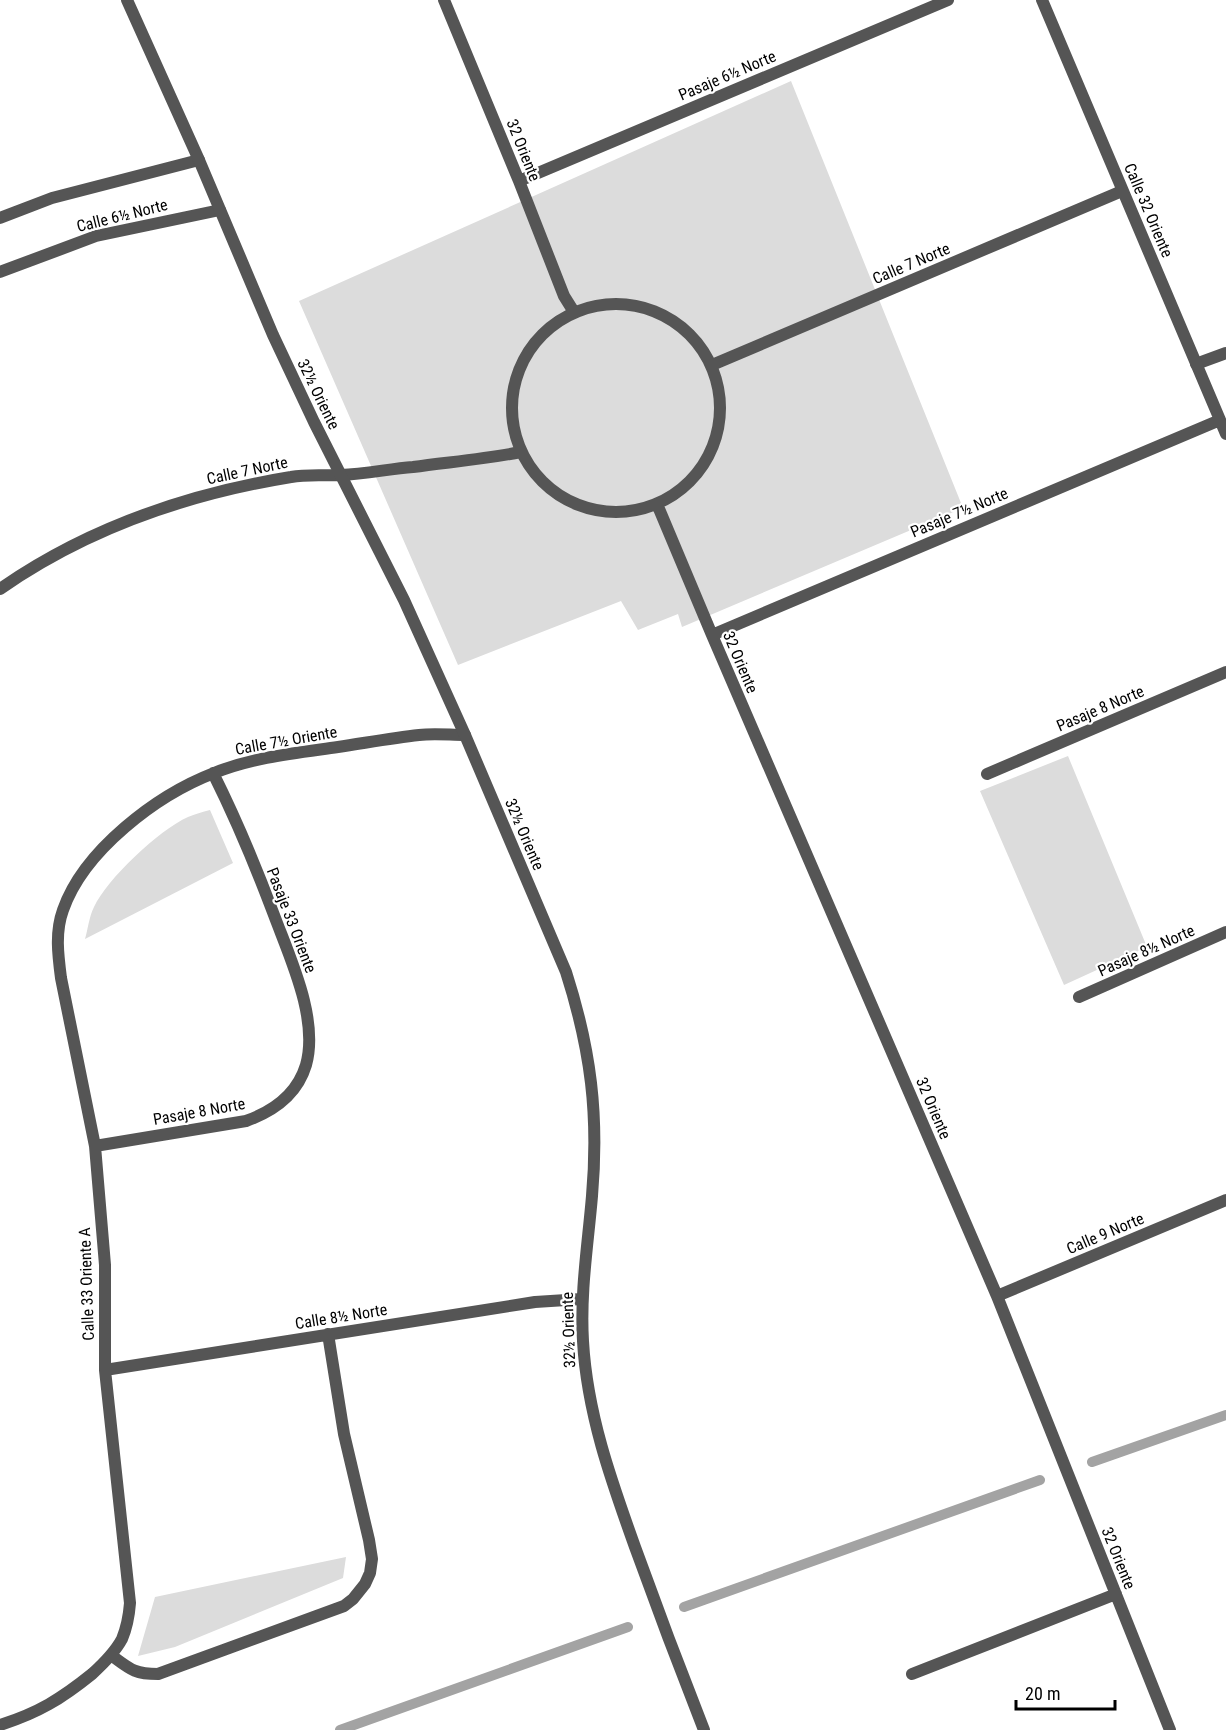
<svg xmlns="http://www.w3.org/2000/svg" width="1226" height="1730" font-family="'Roboto Condensed',sans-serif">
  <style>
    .green { fill: #dcdcdc }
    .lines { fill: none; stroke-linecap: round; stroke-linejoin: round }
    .stream { stroke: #a3a3a3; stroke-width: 10 }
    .service { stroke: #555; stroke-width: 12 }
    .minor { stroke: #555; stroke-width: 12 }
    .tertiary { stroke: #555; stroke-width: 12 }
    .labels { text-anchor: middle; stroke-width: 4.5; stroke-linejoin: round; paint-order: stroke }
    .street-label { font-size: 16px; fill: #000; stroke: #fff }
  </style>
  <rect width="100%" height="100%" fill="#fff"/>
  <path class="green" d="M 791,81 L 963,508 L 682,627 L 678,614 L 638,630 L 621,601 L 458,665 L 299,301 Z
    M 1068,756 L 1147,947 L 1064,985 L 980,791 Z
    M 210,810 L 233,863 L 85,939 C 88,929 89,917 94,907 C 107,879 159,830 188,817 C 195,814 202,812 210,810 Z
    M 346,1557 L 343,1578 L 175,1647 L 138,1656 L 155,1597 Z"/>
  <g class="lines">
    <path class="stream" d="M 1092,1462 L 1226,1415
      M 684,1607 L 1040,1480
      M 340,1730 L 628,1627"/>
    <path class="service" d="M 1196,364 L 1226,353"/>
    <path class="minor" d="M 444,0 L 519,181 L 564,296 L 574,312
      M 1042,0 L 1226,434
      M 519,181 L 948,0
      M 0,218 L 52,198 L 199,160
      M 0,272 L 96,236 L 220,210
      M512 408a104 104 0 1 1 208 0a104 104 0 1 1-208 0Z
      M 712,365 L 1122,191
      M 657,504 L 712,635 L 997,1296 L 1170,1730
      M 0,589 C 86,529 187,494 291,477 C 307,474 324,476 341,475 C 365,474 389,469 413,467 C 449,462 486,459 521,452
      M 712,635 L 1220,420
      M 987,774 L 1226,672
      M 1079,997 L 1226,932
      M 95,1146 L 246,1121 C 274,1111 297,1095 306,1065 C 319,1019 290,958 274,915 C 256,867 236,819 213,773
      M 997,1296 L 1226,1200
      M 105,1370 L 535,1302 L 582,1299
      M 111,1655 C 130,1669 134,1674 158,1674 L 344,1606 L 353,1599 L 365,1584 L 370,1573 L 372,1559 L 369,1540 L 344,1434 L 328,1334
      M 912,1674 L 1116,1594
      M 0,1725 C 38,1713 61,1699 92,1674 C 103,1664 115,1652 122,1639 C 127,1627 129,1616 130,1603 L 105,1370 L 105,1265 L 95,1146 L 61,978 C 58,955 55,932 63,910 C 84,850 157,795 214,773 C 254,757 296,753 338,747 C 365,743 392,738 419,735 C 434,733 450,735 465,735"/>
    <path class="tertiary" d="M 127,0 L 199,160 L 273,335 L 314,422 L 404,600 L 465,735 L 566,972 C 591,1050 599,1115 592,1196 C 588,1244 580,1292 583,1341 C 587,1413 611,1480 635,1547 C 657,1608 680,1669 704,1730"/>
  </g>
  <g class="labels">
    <g class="street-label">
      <text transform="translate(727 75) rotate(-23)" y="6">Pasaje 6½ Norte</text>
      <text transform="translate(524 150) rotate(68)" y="6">32 Oriente</text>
      <text transform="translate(1149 210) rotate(67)" y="6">Calle 32 Oriente</text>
      <text transform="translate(122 215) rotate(-14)" y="6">Calle 6½ Norte</text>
      <text transform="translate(911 263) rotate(-23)" y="6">Calle 7 Norte</text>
      <text transform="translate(319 394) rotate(64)" y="6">32½ Oriente</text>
      <text transform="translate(247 470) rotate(-12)" y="6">Calle 7 Norte</text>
      <text transform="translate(959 512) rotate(-23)" y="6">Pasaje 7½ Norte</text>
      <text transform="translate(741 662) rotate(67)" y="6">32 Oriente</text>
      <text transform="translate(1100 708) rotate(-23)" y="6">Pasaje 8 Norte</text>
      <text transform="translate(286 740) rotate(-10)" y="6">Calle 7½ Oriente</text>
      <text transform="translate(525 834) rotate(67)" y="6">32½ Oriente</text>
      <text transform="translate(292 920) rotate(69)" y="6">Pasaje 33 Oriente</text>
      <text transform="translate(1146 950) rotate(-24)" y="6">Pasaje 8½ Norte</text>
      <text transform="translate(934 1108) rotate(67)" y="6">32 Oriente</text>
      <text transform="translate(199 1111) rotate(-10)" y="6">Pasaje 8 Norte</text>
      <text transform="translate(1105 1233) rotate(-23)" y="6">Calle 9 Norte</text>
      <text transform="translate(86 1284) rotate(-92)" y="6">Calle 33 Oriente A</text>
      <text transform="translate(341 1316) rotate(-9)" y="6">Calle 8½ Norte</text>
      <text transform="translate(568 1330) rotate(-92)" y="6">32½ Oriente</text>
      <text transform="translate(1119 1558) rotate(68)" y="6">32 Oriente</text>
    </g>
  </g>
  <path d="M1016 1700v9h99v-9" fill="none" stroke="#000000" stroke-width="3"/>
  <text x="1025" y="1700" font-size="18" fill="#000000" stroke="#ffffff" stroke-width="4.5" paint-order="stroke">20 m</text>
</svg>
